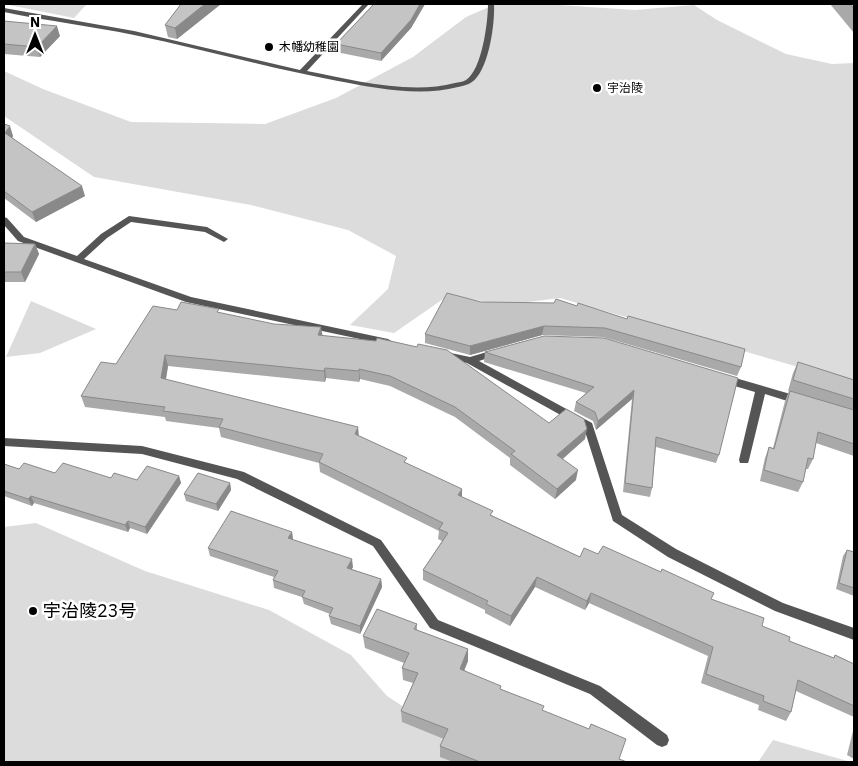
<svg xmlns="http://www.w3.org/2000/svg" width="858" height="766" font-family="'IBM Plex Sans','Noto Sans JP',sans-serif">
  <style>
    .green { fill: #dcdcdc }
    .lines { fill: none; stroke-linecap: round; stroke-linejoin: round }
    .minor { fill: #555; fill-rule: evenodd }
    .wall { fill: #a9a9a9 }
    .shaded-wall { fill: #898989 }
    .building { fill: #c4c4c4; stroke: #898989 }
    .poi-dot { fill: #000; stroke: #fff; stroke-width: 2 }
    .labels { text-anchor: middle; stroke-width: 5; stroke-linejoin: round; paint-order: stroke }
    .far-poi-label { font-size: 12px; fill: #000; stroke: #fff; text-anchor: start }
    .near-poi-label { font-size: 18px; fill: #000; stroke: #fff; text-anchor: start }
  </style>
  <rect width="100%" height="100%" fill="#fff"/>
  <path class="green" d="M 4,4 L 87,4 L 74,18 Z
    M 496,4 L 543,4 L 635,10 L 694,5 L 717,20 L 786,54 L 832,64 L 854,63 L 854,383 L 560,298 L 504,305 L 449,295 L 394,333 L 350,325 L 388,289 L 396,256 L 348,230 L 251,205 L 94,177 L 4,116 L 4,71 L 43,89 L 131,122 L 265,124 L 336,98 L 413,57 L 466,17 Z
    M 31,301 L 96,329 L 40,353 L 6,357 Z
    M 36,523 L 145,571 L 269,610 L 351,655 L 387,696 L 488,762 L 4,762 L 4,527 Z
    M 773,740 L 851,762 L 758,762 Z"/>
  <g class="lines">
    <path class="minor" d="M 363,4 L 369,4 L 307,71 C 352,80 410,95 455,83 C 458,82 463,82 466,80 C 482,70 488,22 488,4 L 494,4 C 495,23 489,70 472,82 C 468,85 462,86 458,87 C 419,97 376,88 338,81 C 269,68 202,49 134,35 C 91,26 47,21 4,12 L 4,8 L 134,31 L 300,70 Z
      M 129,216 L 207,227 L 228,239 L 224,242 L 205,232 L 131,222 L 107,238 L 84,259 L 191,297 L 388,339 L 393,342 L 388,345 L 186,302 L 18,241 L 4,225 L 4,217 L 7,218 L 24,237 L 77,256 L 101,234 Z
      M 497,349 L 502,352 L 500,354 L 479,361 L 592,423 L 622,515 L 676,549 L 783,603 L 854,628 L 854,640 L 775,611 L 668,557 L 613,521 L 584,428 L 467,363 L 443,357 L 441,355 L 446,352 L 470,357 Z
      M 725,375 L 804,398 L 805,401 L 804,404 L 800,405 L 765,394 L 749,460 L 748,463 L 740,463 L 739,460 L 755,392 L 721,382 L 720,379 L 721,376 Z
      M 4,438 L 142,446 L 244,472 L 381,540 L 438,620 L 600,686 L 667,735 L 669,740 L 667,745 L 662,747 L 657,745 L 590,694 L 430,628 L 373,546 L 237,479 L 142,454 L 4,446 Z"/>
  </g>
  <path class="wall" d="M 181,4 L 221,4 L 177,39 L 168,37 L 165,25 Z
    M 374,4 L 425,4 L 411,28 L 381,61 L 336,52 L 336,44 Z
    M 830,4 L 854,4 L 854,33 Z
    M 4,21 L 60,36 L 40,57 L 4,54 Z
    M 4,124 L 13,136 L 12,138 L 85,196 L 36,222 L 4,198 Z
    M 4,243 L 35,244 L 39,254 L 25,282 L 4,282 Z
    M 554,303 L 741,367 L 737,376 L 603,337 L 542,335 L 470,355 L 425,343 L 425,334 Z
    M 177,310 L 220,313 L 322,335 L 549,423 L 585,439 L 563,459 L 576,480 L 555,499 L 510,465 L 510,458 L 455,417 L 390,386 L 360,379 L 359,382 L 326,378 L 325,382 L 168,366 L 166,380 L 359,436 L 408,464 L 493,516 L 580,557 L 598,554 L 711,599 L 789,641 L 833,658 L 835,655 L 854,664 L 854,717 L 796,691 L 791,712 L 786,721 L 758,710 L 759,705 L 701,683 L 708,656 L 589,603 L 585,610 L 535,587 L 510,626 L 485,613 L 485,610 L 423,580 L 423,570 L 442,541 L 438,539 L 439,531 L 320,472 L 319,463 L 221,437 L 219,428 L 166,421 L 165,417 L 85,407 L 81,396 Z
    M 604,338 L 719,455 L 716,463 L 656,447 L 652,488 L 650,497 L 623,492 L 632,399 L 596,430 L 593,421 L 574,411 L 576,402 L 586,393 L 484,362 L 485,352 Z
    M 798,362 L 854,380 L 854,456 L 816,443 L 813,459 L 808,469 L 806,469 L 803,482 L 798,492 L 760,481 L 765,458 L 769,447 L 773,448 L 785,401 L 789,391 L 788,391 L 793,373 Z
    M 4,464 L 19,469 L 55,473 L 137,480 L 179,476 L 181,483 L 147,534 L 130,528 L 128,532 L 34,503 L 32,506 L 4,496 Z
    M 230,483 L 231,490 L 218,511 L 186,501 L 184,494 Z
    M 292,532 L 293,540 L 353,567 L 351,569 L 381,579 L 382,587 L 360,634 L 331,624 L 329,616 L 330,614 L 304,604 L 302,597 L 274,588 L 273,580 L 274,577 L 210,556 L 208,548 Z
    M 847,550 L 854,552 L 854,596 L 836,589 L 843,556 Z
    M 417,624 L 417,630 L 468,649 L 468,661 L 464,670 L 543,711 L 619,759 L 627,762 L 453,762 L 440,757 L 440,746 L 444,739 L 402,722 L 401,711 L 413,683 L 403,680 L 402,668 L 404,663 L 365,648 L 363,636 Z
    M 854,727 L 854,759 L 847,755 Z"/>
  <path class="shaded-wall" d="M 205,4 L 221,4 L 177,39 L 175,28 Z
    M 420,4 L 425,4 L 411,28 L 381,61 L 381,53 Z
    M 57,26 L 60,36 L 40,57 L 37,47 Z
    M 10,126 L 13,136 L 9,143 L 5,133 Z
    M 82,186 L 85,196 L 36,222 L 32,212 Z
    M 35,244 L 39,254 L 25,282 L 21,272 Z
    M 544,326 L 542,335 L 470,355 L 470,346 Z
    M 321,327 L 323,338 L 318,335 Z
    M 165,355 L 168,366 L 164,389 L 161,378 Z
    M 325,368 L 326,378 L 325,382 L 324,371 Z
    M 359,369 L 360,379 L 359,382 Z
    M 634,390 L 632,399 L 596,430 L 598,421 Z
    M 358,427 L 359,437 L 355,434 Z
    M 587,429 L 585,439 L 555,465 L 557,455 Z
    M 578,470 L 576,480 L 555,499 L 557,489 Z
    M 179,476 L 181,483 L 147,534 L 145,527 Z
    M 230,483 L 231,490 L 218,511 L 216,504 Z
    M 462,489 L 462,499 L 458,495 Z
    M 31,496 L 34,503 L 32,506 L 28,499 Z
    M 128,521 L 130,528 L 128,532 L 125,525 Z
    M 292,532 L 293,540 L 288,538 Z
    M 352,559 L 353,567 L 348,576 L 347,568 Z
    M 537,577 L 535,587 L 510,626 L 511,616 Z
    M 381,579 L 382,587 L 360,634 L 360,626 Z
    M 591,593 L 589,603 L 585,610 L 587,601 Z
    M 468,649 L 468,661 L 460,681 L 460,669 Z"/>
  <path class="building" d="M 181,4 L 205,4 L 175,28 L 165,25 Z
    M 374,4 L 420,4 L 411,20 L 381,53 L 336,44 Z
    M 850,4 L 854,4 L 854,9 Z
    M 4,21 L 57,26 L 37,47 L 4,44 Z
    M 4,124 L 10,126 L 5,133 L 82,186 L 32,212 L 4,191 Z
    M 4,243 L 35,244 L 21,272 L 4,272 Z
    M 447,293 L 481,302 L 554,303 L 556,299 L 577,306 L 578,303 L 627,319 L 628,316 L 745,349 L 741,367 L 605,328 L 544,326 L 470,346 L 425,334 Z
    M 181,302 L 219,309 L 217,312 L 274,324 L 321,327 L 318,335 L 376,341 L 377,338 L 417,347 L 418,344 L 447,350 L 549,423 L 566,409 L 584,419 L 587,429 L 557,455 L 578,470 L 557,489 L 511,454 L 515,451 L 455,407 L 390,376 L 359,369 L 359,371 L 325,368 L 324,371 L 165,355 L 161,378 L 358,427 L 355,434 L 407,458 L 404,462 L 462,489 L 458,495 L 493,511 L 490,515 L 580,557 L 584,548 L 598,554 L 603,546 L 661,572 L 662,569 L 714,593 L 711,599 L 764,618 L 762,626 L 790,637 L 789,641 L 834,658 L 835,655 L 854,664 L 854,706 L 798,680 L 791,712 L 763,701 L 764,696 L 706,674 L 713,647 L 591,593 L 587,601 L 537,577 L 511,616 L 486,604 L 488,601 L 423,570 L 448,533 L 439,529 L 443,523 L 319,462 L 323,454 L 219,427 L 223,419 L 163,411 L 165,407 L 81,396 L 101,362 L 116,364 L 153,306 L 177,310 Z
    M 544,336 L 604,338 L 738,378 L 719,455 L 656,437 L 652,488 L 625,483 L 634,390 L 598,421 L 595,412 L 576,402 L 594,387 L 485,352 Z
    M 798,362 L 854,380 L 854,399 L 793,380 Z
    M 790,391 L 854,410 L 854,444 L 818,432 L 813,459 L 808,458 L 803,482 L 764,470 L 769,447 L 774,449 Z
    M 24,463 L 55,473 L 63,463 L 111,478 L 114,473 L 137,480 L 147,466 L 179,476 L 145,527 L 128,521 L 125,525 L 31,496 L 28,499 L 4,491 L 4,464 L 19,469 Z
    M 198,473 L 230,483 L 216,504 L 184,494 Z
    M 231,511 L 292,532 L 288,538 L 352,559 L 347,568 L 381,579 L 360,626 L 329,616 L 333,608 L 302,597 L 305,591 L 273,580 L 278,571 L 208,548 Z
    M 847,550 L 854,552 L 854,588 L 839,583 Z
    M 377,609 L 417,624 L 414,629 L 468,649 L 460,669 L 501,686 L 500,689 L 544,706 L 542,710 L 589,729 L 591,724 L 626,739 L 619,759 L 627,762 L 480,762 L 440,746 L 448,729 L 401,711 L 418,673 L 402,668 L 409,653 L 363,636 Z"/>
  <g class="poi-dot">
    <circle cx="269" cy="47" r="5"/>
    <circle cx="597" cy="88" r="5"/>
    <circle cx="33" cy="611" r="5"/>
  </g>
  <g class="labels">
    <g class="far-poi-label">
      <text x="279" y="51">木幡幼稚園</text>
      <text x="607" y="92">宇治陵</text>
    </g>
    <g class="near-poi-label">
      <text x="43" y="617">宇治陵23号</text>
    </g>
  </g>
  <rect width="858" height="766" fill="none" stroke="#000000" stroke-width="10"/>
  <g transform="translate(35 35)" stroke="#ffffff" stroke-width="4" paint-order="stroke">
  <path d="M0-4L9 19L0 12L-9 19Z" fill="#000000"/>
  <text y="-8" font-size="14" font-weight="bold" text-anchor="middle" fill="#000000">N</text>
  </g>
</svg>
